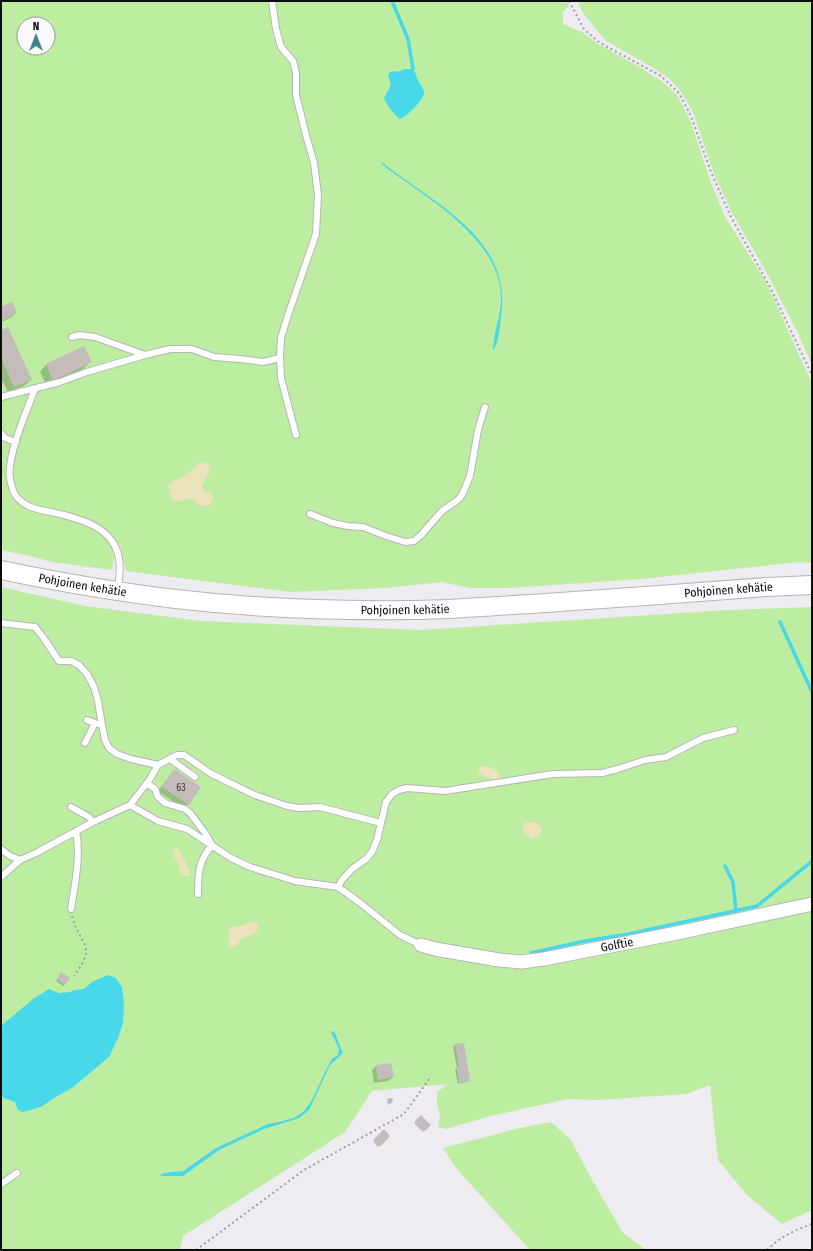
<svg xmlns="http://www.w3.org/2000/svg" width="813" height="1251" font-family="'Fira Sans Condensed',sans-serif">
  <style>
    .green { fill: #bceda0; fill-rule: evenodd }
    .sand { fill: #ece3bd }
    .water { fill: #49d8eb }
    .shadow { fill: #0003 }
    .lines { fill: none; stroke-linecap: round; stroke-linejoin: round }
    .stream { stroke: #49d8eb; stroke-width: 3.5 }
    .building { fill: #c4bcbb }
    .service-casing { stroke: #b7b4ba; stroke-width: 8 }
    .minor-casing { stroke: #b7b4ba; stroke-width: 15 }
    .secondary-casing { stroke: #b7b4ba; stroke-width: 20 }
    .path { stroke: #a19fa3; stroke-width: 2; stroke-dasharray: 2 3; stroke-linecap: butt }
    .service { stroke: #fff; stroke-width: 6 }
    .minor { stroke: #fff; stroke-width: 13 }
    .secondary { stroke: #fff; stroke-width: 18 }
    .labels { text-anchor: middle; stroke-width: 3; stroke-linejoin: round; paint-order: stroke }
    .number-label { font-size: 10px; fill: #3a3738 }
    .street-label { font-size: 12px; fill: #0c0b0d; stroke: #fbf8ff }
  </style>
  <rect width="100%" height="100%" fill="#eeebf1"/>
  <path class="green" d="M 1,1 L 567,1 L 569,5 L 563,12 L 563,24 L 584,33 L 598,44 L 638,66 L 663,82 L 677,95 L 690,120 L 711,183 L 725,217 L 765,280 L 780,312 L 801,360 L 812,382 L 812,563 L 799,562 L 641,579 L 508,588 L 470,588 L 442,582 L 385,588 L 290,592 L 126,571 L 120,545 L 114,539 L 106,539 C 115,547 115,559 112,570 L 52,562 L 26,555 L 1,550 ZM 24,24 L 48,24 L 48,48 L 24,48 Z
    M 577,1 L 812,1 L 812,365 L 797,331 L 768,275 L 731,211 L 713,171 L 693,112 L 682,93 L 670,79 L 652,67 L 606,41 L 583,13 Z
    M 1,587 L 85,606 L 201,621 L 421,630 L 728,610 L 812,607 L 812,1210 L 782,1224 L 747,1195 L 718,1160 L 710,1085 L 686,1094 L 597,1100 L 568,1099 L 490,1116 L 446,1129 L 438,1127 L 440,1115 L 437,1105 L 437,1092 L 448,1084 L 372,1091 L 345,1132 L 183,1236 L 180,1250 L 1,1250 Z
    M 551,1122 L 571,1140 L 592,1180 L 623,1233 L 646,1250 L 530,1250 L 456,1168 L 443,1148 L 520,1128 Z"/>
  <path class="sand" d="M 205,462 L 210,468 C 210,476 203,480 202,488 L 205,492 L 210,492 L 213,496 C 213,503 208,509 200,505 C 196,503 195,500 190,498 C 182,500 179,504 172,500 L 168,487 L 170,483 L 186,475 L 199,463 Z
    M 486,766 L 496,770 L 499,773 L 499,779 C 490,780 485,777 478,772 L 480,767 Z
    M 528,822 C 535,822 538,823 542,828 L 541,833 L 537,838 C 530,839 527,836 523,830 L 523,824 Z
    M 174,849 L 178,849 C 182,854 190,870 190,876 L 186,876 L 181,875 L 177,860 L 173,856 Z
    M 254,921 L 258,924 C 258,937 252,934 243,938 C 239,940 238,945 235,947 L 230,947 L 228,938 L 231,927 L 241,926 Z"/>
  <path class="water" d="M 405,69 L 413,69 C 416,73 416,76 418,80 C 420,84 423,88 424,92 C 426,97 406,118 400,119 C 393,113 388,107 384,98 L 391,85 L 388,76 L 390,72 L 396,71 L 398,72 Z
    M 383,163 C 432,203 513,237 501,316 C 500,327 499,341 493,351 C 493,332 502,314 501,294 C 497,238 429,199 388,169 L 382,164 Z
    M 108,975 L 116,978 L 122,987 L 124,1005 L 123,1023 L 118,1038 L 109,1057 L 72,1088 L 54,1098 L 41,1107 L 23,1112 L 18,1110 L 15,1102 L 1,1097 L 1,1026 L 33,999 L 49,989 L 59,993 L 71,992 L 74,990 L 84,989 L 92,982 Z
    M 334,1031 L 343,1053 L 330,1065 L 309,1110 L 299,1118 L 264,1129 L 219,1150 L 183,1176 L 160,1176 L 163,1173 L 183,1171 L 216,1148 L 268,1124 L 279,1122 L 294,1118 L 303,1112 L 311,1102 L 327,1068 L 332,1059 L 338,1055 L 339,1049 L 331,1032 Z"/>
  <path class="shadow" d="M 1,308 L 16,313 L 12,317 L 1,322 Z
    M 1,331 L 31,380 L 24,386 L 8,392 L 1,378 Z
    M 83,347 L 90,362 L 84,368 L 47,386 L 40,372 L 46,365 Z
    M 174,770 L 200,788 L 184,809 L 158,791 Z
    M 60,975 L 65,984 L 63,986 L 56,981 Z
    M 463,1044 L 469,1080 L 467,1082 L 458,1084 L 455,1070 L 457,1068 L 453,1047 L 455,1045 Z
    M 391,1064 L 393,1077 L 388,1081 L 374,1083 L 372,1070 L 376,1066 Z
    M 389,1098 L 392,1098 L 393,1102 L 388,1105 L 387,1100 Z
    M 421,1116 L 429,1125 L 423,1132 L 414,1123 Z
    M 384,1131 L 389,1136 L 378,1147 L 373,1141 Z"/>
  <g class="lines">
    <path class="stream" d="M 392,1 L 408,39 L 413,69
      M 780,622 L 812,692
      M 725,866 L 733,882 L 736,912
      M 531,953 L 585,941 L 629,934 L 757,906 L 812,861"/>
  </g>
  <path class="building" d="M 12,302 L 17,313 L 1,321 L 1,307 Z
    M 8,327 L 32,380 L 14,387 L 1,358 L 1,330 Z
    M 84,346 L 92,362 L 53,381 L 46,364 Z
    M 174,769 L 201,787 L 189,805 L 162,787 Z
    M 61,972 L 70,978 L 65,985 L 57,979 Z
    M 464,1043 L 470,1081 L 459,1083 L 457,1067 L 459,1066 L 455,1044 Z
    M 391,1063 L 394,1077 L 378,1080 L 376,1065 Z
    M 421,1115 L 431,1125 L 425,1131 L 415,1121 Z
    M 384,1129 L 390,1136 L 381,1146 L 374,1139 Z"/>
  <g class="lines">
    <g class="service-casing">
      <path id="service" d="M 72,337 L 80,335 L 95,337 L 145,355
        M 280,358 L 281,378 L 296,435
        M 35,389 C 27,409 6,459 10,479 C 11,484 13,492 16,496 C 24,507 39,510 51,512 C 78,518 114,526 119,559 C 121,569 119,579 118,589
        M 1,397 L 60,382 L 87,372 L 145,355 L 170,349 L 192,349 L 214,357 L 240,359 L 263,362 L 280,358 L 281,338 L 287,318 L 316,234 L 318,195 L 314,163 L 306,135 L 296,95 L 296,73 L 293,61 L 281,47 L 276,29 L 272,1
        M 1,433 L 5,438 L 16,442
        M 310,514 L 333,523 L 348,526 L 363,527 L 386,536 L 405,542 L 414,541 L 421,535 L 442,511 L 459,499 L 463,493 L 470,476 L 478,430 L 485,407
        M 1,623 L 35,627 L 43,637 L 59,661 L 71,661 L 79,665 L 87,674 L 94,687 L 98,701 L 102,725 L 105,740 L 109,748 L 117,754 L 131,759 L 158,765 L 177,755 L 184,755 L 210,773 L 228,782 L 255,795 L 287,806 L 299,808 L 320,807 L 381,823
        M 87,720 L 98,724
        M 85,743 L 95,723
        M 170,759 L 195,777
        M 147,783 L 155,789 L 158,797 L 165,803 L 185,809 L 190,813 L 205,833 L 212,845 C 198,862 198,873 198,894
        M 130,805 L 150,779 L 158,765
        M 71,807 L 89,817 L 93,822
        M 1,849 L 10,856 L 20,860
        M 1,877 L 20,860 L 36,853 L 93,822 L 130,805 L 158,821 L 187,829 L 231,858 L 250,867 L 295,881 L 338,887 L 359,902 L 400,935 L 421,945
        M 338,887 L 342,880 L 352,869 L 366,859 L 372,852 L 377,840 L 386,802 L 392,794 L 399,790 L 407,788 L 445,791 L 553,774 L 602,773 L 618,769 L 645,760 L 666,757 L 703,738 L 734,730
        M 71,909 C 75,883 81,857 76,831
        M 1,1184 L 17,1173"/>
    </g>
    <g class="minor-casing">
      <g id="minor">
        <path id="s1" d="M 421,945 L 435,949 L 499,960 L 521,962 L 544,959 L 677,933 L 812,904"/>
      </g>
    </g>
    <g class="secondary-casing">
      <g id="secondary">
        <path id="s2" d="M 1,570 C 59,582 117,592 176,599 C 253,608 330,611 407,610 C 449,610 490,606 531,604 C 609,599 688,593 766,587 L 812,585"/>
      </g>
    </g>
    <path class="path" d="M 569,1 L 584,29 L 600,43 L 661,76 L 679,93 L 691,116 L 711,172 L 731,217 L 770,287 L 812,375
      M 72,916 C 80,947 98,943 74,976
      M 196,1250 L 304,1170 L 404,1114 L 430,1078
      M 767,1250 C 780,1237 795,1230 812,1224"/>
    <use href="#service" class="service"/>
    <use href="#minor" class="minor"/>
    <use href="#secondary" class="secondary"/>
  </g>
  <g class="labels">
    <g class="number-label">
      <text x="181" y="791">63</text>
    </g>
    <g class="street-label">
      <text dy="4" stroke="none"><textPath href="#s2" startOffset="83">Pohjoinen kehätie</textPath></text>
      <text dy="4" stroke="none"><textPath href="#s2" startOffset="731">Pohjoinen kehätie</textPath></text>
      <text dy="4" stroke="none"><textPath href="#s2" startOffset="407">Pohjoinen kehätie</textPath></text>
      <text dy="4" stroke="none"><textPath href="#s1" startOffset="199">Golftie</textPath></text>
    </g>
  </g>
  <rect width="813" height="1251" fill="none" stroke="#0c0b0d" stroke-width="4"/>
  <g transform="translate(36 36)"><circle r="19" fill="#fbf8ff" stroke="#9b999e"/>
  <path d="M0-3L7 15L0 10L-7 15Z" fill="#3e858d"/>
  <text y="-6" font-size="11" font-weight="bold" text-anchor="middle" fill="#0c0b0d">N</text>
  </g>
</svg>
